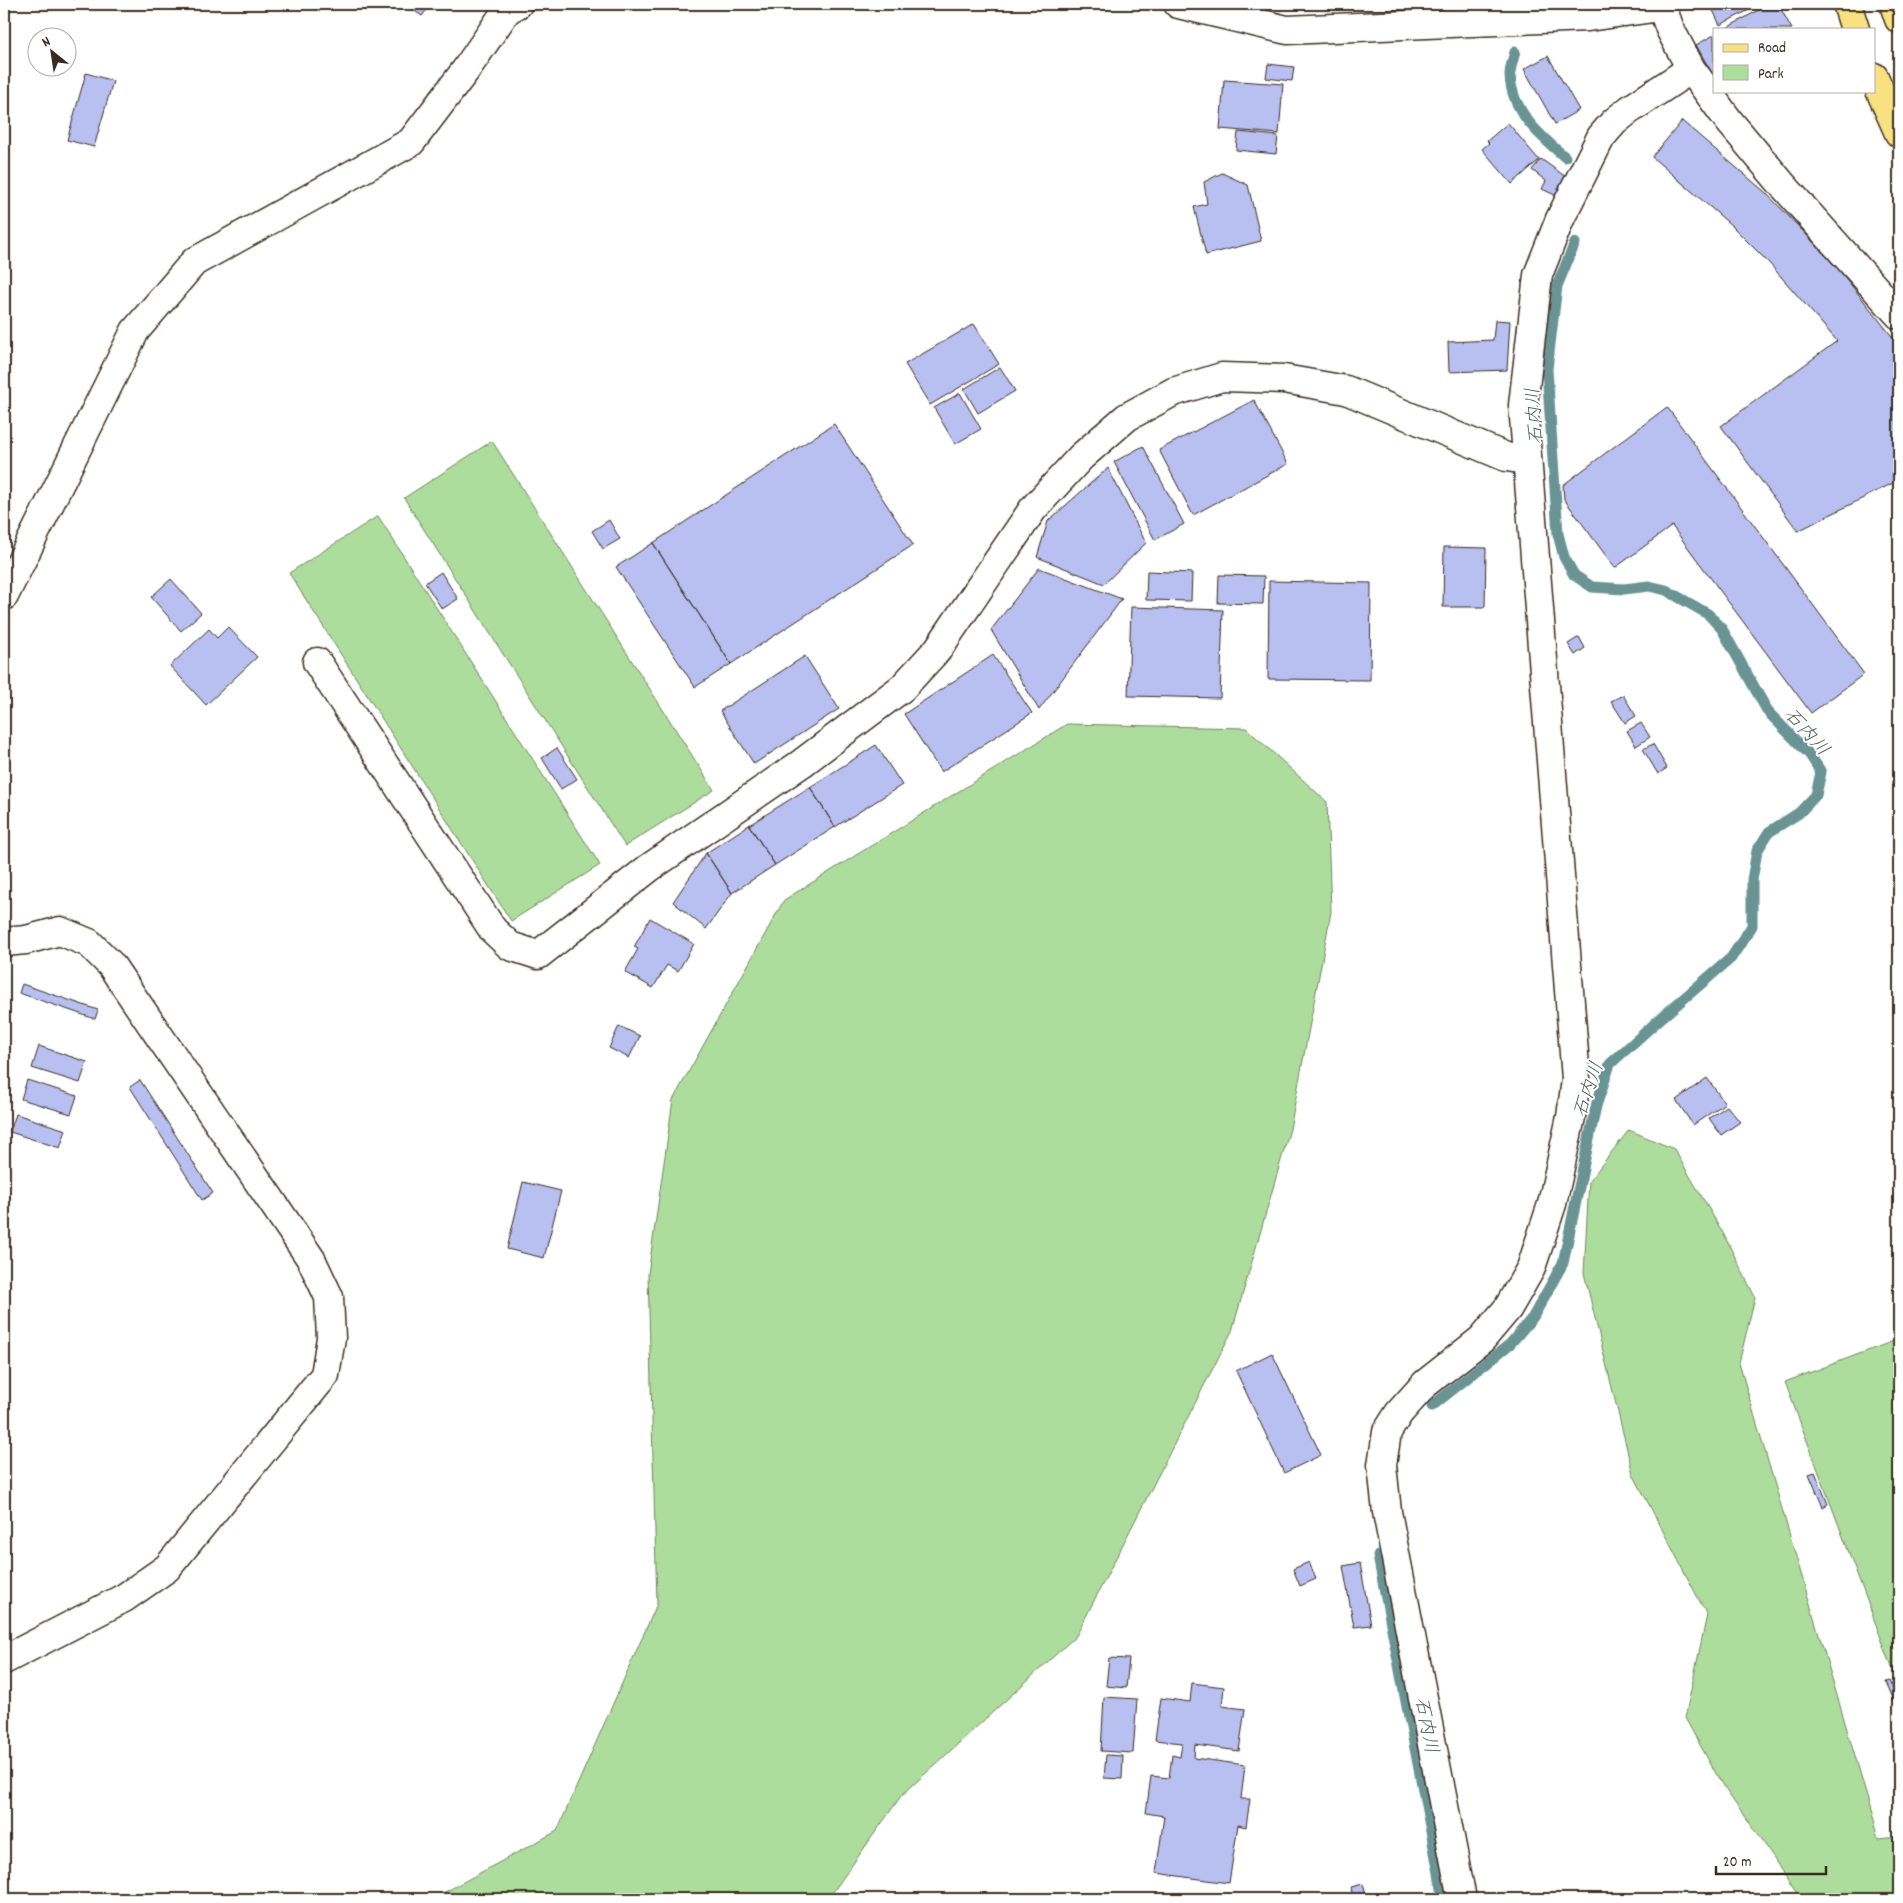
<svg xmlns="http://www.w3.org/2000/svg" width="1903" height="1903" font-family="Dekko,'Klee One',sans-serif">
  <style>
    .green { fill: #addd9d; stroke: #74845e }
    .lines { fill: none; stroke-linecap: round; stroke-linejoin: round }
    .stream { stroke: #6a9494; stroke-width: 11 }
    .building { fill: #b8c0f1; stroke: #3b2a1e }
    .minor-casing { stroke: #3b2a1e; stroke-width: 31 }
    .primary-casing { stroke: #3b2a1e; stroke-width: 31 }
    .minor { stroke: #fff; stroke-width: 28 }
    .primary { stroke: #f9e181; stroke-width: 28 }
    .labels { text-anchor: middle; stroke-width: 4; stroke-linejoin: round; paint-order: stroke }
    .water-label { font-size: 19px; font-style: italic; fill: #525f59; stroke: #fff }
  </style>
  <rect width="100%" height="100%" fill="#fff"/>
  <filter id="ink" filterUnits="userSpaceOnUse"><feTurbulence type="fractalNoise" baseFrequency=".02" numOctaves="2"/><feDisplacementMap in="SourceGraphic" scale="10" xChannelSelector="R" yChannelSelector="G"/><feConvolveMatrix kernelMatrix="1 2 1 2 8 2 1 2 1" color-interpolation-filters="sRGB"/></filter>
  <g filter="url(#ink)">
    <path class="green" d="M 492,441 L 714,790 L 625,846 L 404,498 Z
      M 378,516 L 600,865 L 511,921 L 289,573 Z
      M 1067,724 L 1246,728 L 1327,802 L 1331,912 L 1290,1129 L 1232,1331 L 1076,1636 L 901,1796 L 828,1899 L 432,1899 L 557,1831 L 657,1604 L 648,1274 L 673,1100 L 784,900 Z
      M 1629,1130 L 1674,1149 L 1723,1233 L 1755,1297 L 1739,1363 L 1879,1838 L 1899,1836 L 1899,1899 L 1802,1899 L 1723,1786 L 1685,1718 L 1707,1615 L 1633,1474 L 1584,1273 L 1589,1181 Z
      M 1899,1339 L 1899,1686 L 1785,1382 Z"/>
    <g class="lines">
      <path class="stream" d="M 1515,52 C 1513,59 1510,68 1510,75 C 1511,111 1540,136 1565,157
        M 1432,1406 L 1510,1344 L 1533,1317 L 1563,1263 L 1596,1106 L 1610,1064 L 1661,1018 L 1731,958 L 1752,926 L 1752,880 L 1757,851 L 1769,832 L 1799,813 L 1816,795 L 1821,772 L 1810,755 L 1768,712 L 1722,629 L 1708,614 L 1666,590 L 1649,586 L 1624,589 L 1592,587 L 1574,575 L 1564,557 L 1558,534 L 1547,369 L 1557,286 L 1575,243
        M 1378,1556 L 1444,1899"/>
    </g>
    <path class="building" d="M 404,4 L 431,4 L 422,16 Z
      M 902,4 L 927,4 L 926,9 Z
      M 1710,4 L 1761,4 L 1720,25 Z
      M 1769,4 L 1778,4 L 1792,29 L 1725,29 Z
      M 1714,35 L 1714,77 L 1696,45 Z
      M 1548,56 L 1579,110 L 1555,124 L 1524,69 Z
      M 1268,64 L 1294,67 L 1292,81 L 1266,78 Z
      M 86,73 L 113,81 L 94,147 L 67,140 Z
      M 1224,80 L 1283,84 L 1279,134 L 1220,129 Z
      M 1682,121 L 1765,192 L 1803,231 L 1840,271 L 1899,345 L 1899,480 L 1798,531 L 1721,426 L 1837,341 L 1769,263 L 1732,226 L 1652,157 Z
      M 1508,123 L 1539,160 L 1512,184 L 1482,149 L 1489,143 L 1487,141 Z
      M 1238,132 L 1278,136 L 1276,154 L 1236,150 Z
      M 1541,159 L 1566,177 L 1557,196 L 1542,189 L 1546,181 L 1532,170 Z
      M 1222,173 L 1248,185 L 1261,241 L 1206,255 L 1194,207 L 1207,204 L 1204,182 Z
      M 1495,320 L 1510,321 L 1507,370 L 1449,372 L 1448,342 L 1493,340 Z
      M 974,324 L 999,364 L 930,405 L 905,364 Z
      M 1000,367 L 1015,391 L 978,413 L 964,389 Z
      M 960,393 L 981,429 L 955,444 L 934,408 Z
      M 1254,400 L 1288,464 L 1193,515 L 1159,450 Z
      M 1667,407 L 1864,674 L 1811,713 L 1672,526 L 1615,568 L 1564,499 L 1563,485 Z
      M 834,424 L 913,545 L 731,664 L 653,543 Z
      M 1143,446 L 1184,524 L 1155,540 L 1114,462 Z
      M 1108,468 L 1146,543 L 1104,584 L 1037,557 L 1048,521 Z
      M 609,520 L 620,539 L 603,549 L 592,531 Z
      M 653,543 L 731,664 L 695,687 L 616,567 Z
      M 1444,547 L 1486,548 L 1485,607 L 1443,607 Z
      M 1039,568 L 1122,599 L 1039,710 L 991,630 Z
      M 1147,571 L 1192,573 L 1191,601 L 1146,600 Z
      M 441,572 L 458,599 L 442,609 L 425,583 Z
      M 1219,575 L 1264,576 L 1263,604 L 1218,603 Z
      M 171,579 L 201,613 L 181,631 L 151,597 Z
      M 1269,581 L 1371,583 L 1370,680 L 1268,679 Z
      M 1131,607 L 1223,610 L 1220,698 L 1128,696 Z
      M 228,627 L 257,657 L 206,705 L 170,666 L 209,629 L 217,638 Z
      M 1579,637 L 1585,648 L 1575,655 L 1568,644 Z
      M 993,655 L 1032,713 L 941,772 L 904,714 Z
      M 805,656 L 839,709 L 754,764 L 720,711 Z
      M 1623,695 L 1636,716 L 1625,723 L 1611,701 Z
      M 1641,723 L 1650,737 L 1636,746 L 1627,731 Z
      M 1653,744 L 1667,768 L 1658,774 L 1643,749 Z
      M 876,745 L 902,785 L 835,827 L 810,787 Z
      M 557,748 L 577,779 L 561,789 L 542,758 Z
      M 810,787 L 835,827 L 775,865 L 749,825 Z
      M 749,825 L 775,865 L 732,893 L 706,853 Z
      M 706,853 L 732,893 L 706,929 L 673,902 Z
      M 650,918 L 694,944 L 678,971 L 667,965 L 653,988 L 625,972 L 638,949 L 634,947 Z
      M 22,984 L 98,1010 L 95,1019 L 19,993 Z
      M 619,1026 L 640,1036 L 629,1058 L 609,1048 Z
      M 39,1046 L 87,1062 L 80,1083 L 32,1068 Z
      M 1707,1078 L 1725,1103 L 1693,1125 L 1676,1100 Z
      M 27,1080 L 77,1096 L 71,1114 L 21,1099 Z
      M 140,1080 L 213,1193 L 202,1200 L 130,1087 Z
      M 1727,1106 L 1740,1122 L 1721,1135 L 1709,1118 Z
      M 16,1114 L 66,1130 L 60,1148 L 10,1132 Z
      M 523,1182 L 561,1191 L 544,1258 L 507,1249 Z
      M 1272,1353 L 1321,1455 L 1284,1473 L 1236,1371 Z
      M 1815,1472 L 1828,1504 L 1823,1507 L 1809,1474 Z
      M 1309,1562 L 1316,1579 L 1300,1586 L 1293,1569 Z
      M 1360,1563 L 1371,1625 L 1354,1627 L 1343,1566 Z
      M 1109,1658 L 1129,1659 L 1126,1688 L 1106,1686 Z
      M 1890,1681 L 1899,1701 L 1899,1712 L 1886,1682 Z
      M 1192,1683 L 1224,1687 L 1222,1706 L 1245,1709 L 1239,1751 L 1195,1745 L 1194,1758 L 1245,1765 L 1241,1799 L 1250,1799 L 1246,1827 L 1238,1825 L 1229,1883 L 1156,1873 L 1164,1816 L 1146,1813 L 1151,1776 L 1169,1778 L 1172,1755 L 1180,1757 L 1182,1743 L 1155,1740 L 1161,1698 L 1190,1702 Z
      M 1104,1697 L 1137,1699 L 1133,1753 L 1101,1751 Z
      M 1106,1755 L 1123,1756 L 1122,1779 L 1104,1778 Z
      M 1363,1884 L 1367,1899 L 1353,1899 L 1351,1887 Z"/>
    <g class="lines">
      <g class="minor-casing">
        <path id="minor" d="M 1178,4 L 1287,30 L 1588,17 L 1661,7
          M 1661,4 L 1670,29 L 1691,69 L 1729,121 L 1781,183 L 1899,315
          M 4,596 L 135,331 L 194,262 L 411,142 L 465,71 L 507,10 L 518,4
          M 317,662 L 493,930 L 510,946 L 538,955 L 649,868 L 802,763 L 902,688 L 938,649 L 1033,509 L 1081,457 L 1127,417 L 1173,392 L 1222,377 L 1284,379 L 1346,390 L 1506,457 L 1527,460
          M 4,942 L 26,940 L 60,931 L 89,943 L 111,965 L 311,1259 L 329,1297 L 331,1338 L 325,1375 L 167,1568 L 124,1598 L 4,1660
          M 1462,1899 L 1387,1512 L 1382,1465 L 1387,1432 L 1399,1413 L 1425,1384 L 1482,1339 L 1508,1308 L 1531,1268 L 1552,1204 L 1571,1117 L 1576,1079 L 1523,405 L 1538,275 L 1560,219 L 1601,137 L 1614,122 L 1629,110 L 1691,69"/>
      </g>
      <g class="primary-casing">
        <path id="primary" d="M 1847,4 L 1855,29
          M 1894,4 L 1899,19
          M 1874,77 L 1899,133"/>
      </g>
      <use href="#minor" class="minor"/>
      <use href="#primary" class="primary"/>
    </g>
  </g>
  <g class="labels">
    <g class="water-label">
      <text transform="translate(1533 416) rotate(-94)" y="7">石内川</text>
      <text transform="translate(1808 731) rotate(48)" y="7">石内川</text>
      <text transform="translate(1587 1089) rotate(-71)" y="7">石内川</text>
      <text transform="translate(1428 1725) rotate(79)" y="7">石内川</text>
    </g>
  </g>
  <rect width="1903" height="1903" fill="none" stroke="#fff" stroke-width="20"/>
  <rect x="10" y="10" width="1883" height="1883" fill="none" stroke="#3b2a1e" stroke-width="2" filter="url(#ink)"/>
  <rect x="1713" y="28" width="162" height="65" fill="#ffffff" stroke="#b1aaa5"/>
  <rect x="1723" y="44" width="25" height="8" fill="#f9e181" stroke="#b1aaa5"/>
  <text x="1758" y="52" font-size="15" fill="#3b2a1e">Road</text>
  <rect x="1723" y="65" width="25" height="15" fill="#addd9d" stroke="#b1aaa5"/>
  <text x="1758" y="78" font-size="15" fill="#3b2a1e">Park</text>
  <g transform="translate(52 52) rotate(330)"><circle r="24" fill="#ffffff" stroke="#b1aaa5"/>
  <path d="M0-4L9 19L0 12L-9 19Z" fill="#3b2a1e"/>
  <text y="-8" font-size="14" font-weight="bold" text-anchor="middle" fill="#3b2a1e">N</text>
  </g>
  <path d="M1716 1866v8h110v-8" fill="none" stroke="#3b2a1e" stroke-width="2.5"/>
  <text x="1723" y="1866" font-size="15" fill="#3b2a1e" stroke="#ffffff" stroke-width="4" paint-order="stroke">20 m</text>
</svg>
